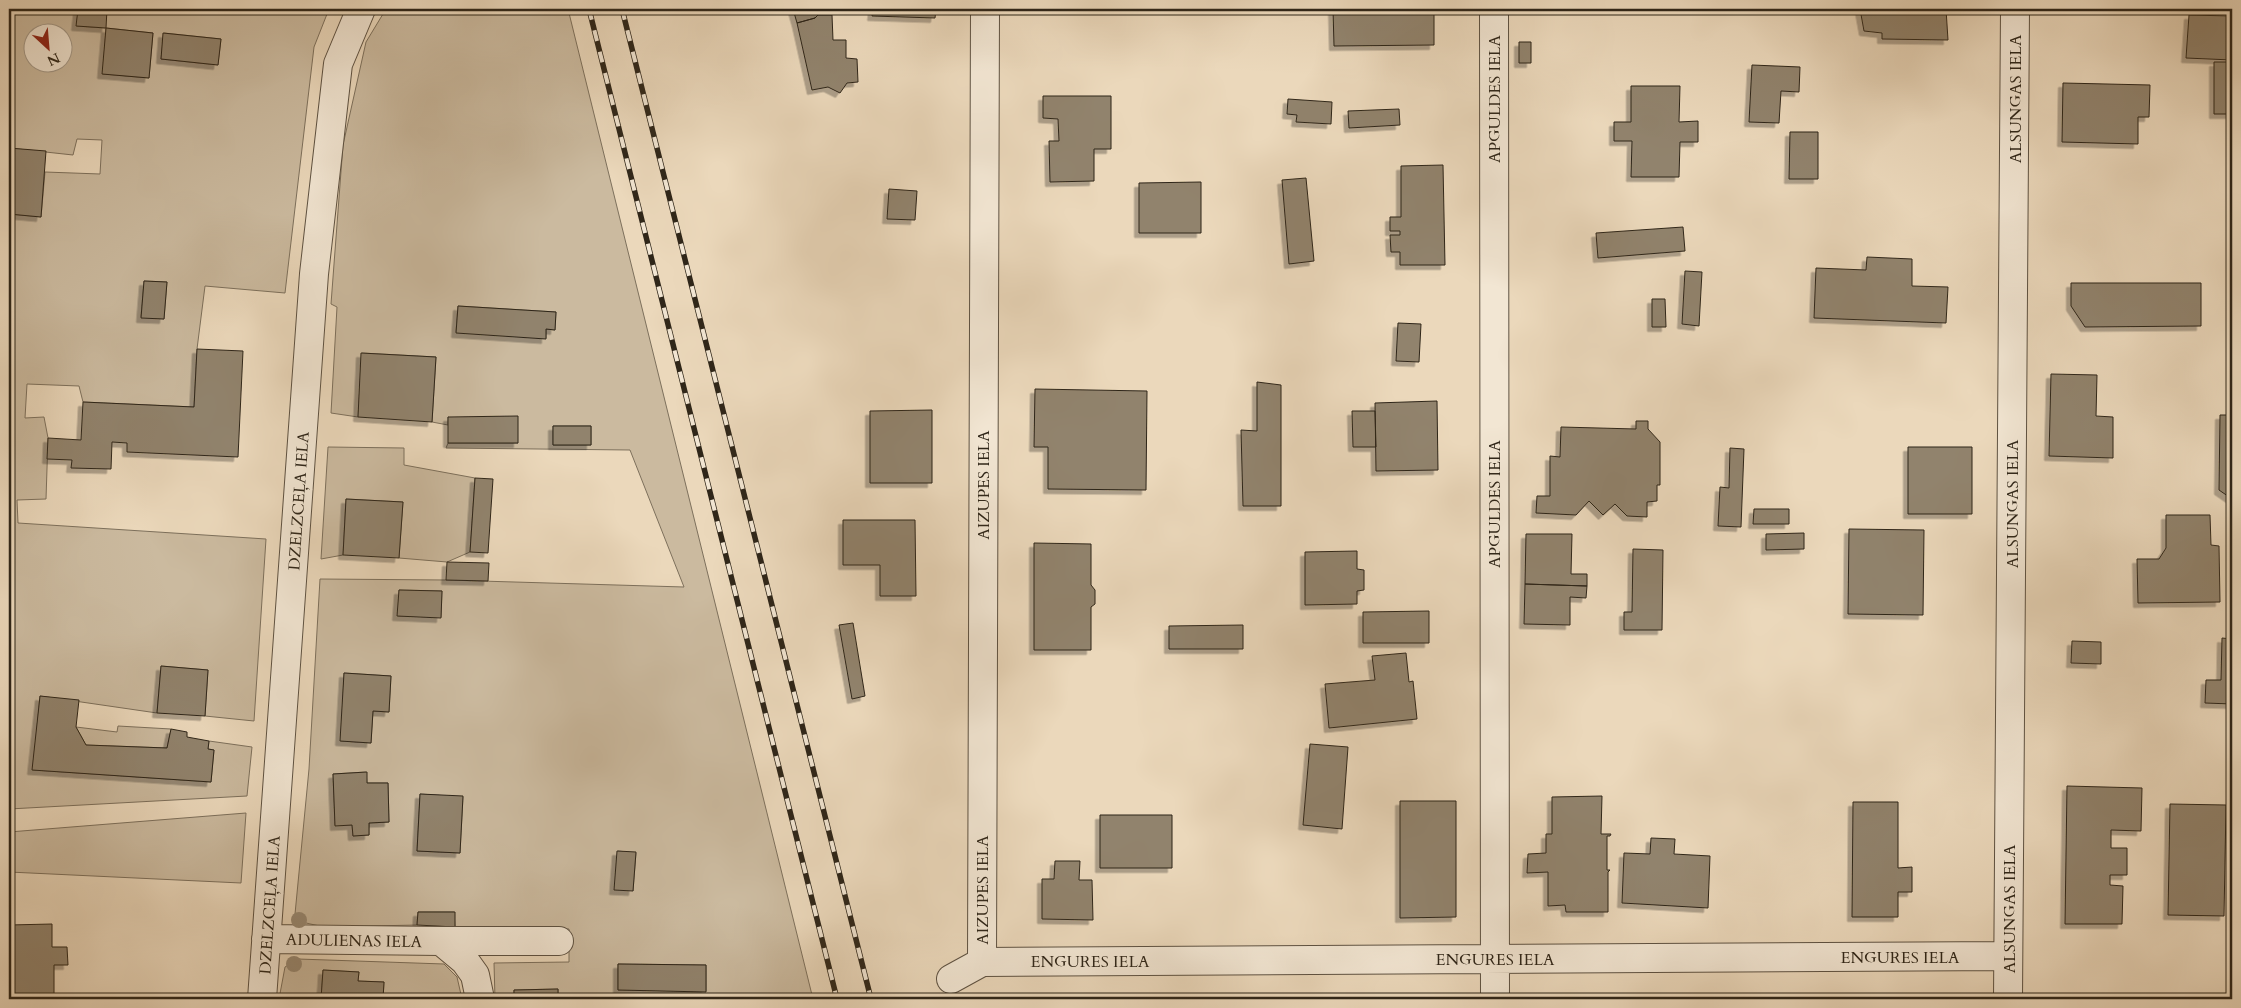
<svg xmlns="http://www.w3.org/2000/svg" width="2241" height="1008" font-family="Cardo,serif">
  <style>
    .green { fill: #cbba9f; stroke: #7d705c; fill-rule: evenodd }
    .building { fill: #91836d; stroke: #2f2619; filter: url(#shadow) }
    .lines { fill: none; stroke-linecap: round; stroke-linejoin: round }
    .street-casing { stroke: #5e5242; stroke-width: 30 }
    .street { stroke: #f2e6d3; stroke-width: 28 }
    .rail-casing { stroke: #2f2619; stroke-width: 5.5 }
    .rail { stroke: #f2e6d3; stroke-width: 4; stroke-dasharray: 11; stroke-linecap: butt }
    .tree { fill: #998a74 }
    .labels { text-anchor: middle; stroke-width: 5; stroke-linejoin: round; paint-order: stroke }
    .street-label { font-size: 16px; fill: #2f2619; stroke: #f2e6d3 }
  </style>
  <defs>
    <filter id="shadow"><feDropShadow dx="-4.5" dy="4.5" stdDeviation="0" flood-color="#0004"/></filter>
  </defs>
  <rect width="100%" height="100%" fill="#ebd8bb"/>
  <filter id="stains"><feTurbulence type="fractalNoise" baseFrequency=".004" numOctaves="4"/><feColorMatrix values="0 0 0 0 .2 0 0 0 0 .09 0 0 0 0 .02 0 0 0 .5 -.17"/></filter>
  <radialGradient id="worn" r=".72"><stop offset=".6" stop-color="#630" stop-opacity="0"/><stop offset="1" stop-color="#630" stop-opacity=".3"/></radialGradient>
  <path class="green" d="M 9,9 L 78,9 L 77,26 L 105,28 L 107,9 L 329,9 L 314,47 L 285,293 L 205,286 L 197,349 L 194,407 L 83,402 L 79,386 L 27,384 L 25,418 L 44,417 L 48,438 L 46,499 L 17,500 L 18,523 L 266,539 L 254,721 L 205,716 L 208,670 L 161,666 L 157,713 L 40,696 L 33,770 L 211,782 L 214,750 L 208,749 L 209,741 L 252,747 L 247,796 L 9,809 L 9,214 L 41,217 L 45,172 L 100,174 L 102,140 L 77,139 L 73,155 L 9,148 ZM 106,28 L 153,33 L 149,78 L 103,74 ZM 32,32 L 62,32 L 62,62 L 32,62 ZM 164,33 L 221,39 L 218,65 L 161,59 ZM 144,281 L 167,282 L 164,319 L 141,317 Z
    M 386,9 L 568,9 L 813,999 L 558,999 L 558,989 L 514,990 L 514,999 L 495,999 L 494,963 L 569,962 L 569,929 L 455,927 L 454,912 L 418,912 L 417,925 L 324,927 L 306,923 L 295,914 L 309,769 L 320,579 L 446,580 L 684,587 L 630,450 L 446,448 L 448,443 L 518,443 L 448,417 L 448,425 L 432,422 L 436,357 L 362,353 L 358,417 L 331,413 L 337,307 L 331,304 L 343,145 L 366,42 ZM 458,306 L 556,312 L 555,330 L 546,329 L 546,338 L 456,332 ZM 553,426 L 591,426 L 591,445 L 553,445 ZM 399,590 L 442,591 L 441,617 L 398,616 ZM 344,673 L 391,676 L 389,712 L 373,711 L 371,743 L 341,741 ZM 366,772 L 367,783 L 388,783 L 389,822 L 369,823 L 369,835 L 353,836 L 352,825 L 335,825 L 333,774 ZM 420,794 L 463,797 L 460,853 L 417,851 ZM 618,851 L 636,853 L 633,891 ZM 618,964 L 706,965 L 706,991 L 618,990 Z
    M 328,447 L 404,448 L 404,465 L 475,478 L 470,552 L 447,562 L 399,558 L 403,502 L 346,499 L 343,555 L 321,559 Z
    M 118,726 L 171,729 L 167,748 L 86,745 L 76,727 L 117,732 Z
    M 246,813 L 241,883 L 9,872 L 9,832 Z
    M 298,959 L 444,964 L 457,977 L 462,999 L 383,999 L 384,982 L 358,981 L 359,972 L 323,970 L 321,999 L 279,999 L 285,967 Z"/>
  <path class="building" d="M 78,9 L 107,9 L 106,28 L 76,26 Z
    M 793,9 L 816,9 L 818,15 L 815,18 L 797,23 Z
    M 873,9 L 936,9 L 935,18 L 872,16 Z
    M 1333,9 L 1434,9 L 1434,45 L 1334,46 Z
    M 1860,9 L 1946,9 L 1948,40 L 1882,39 L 1882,33 L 1864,31 Z
    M 818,15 L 832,15 L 833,40 L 846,40 L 846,58 L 857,59 L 858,82 L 847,83 L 840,93 L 828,87 L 812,90 L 797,23 L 815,18 Z
    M 2189,15 L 2232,16 L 2232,60 L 2186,58 Z
    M 106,28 L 153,33 L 149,78 L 102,74 Z
    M 163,33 L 221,39 L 218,65 L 161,59 Z
    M 1519,42 L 1531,42 L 1531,63 L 1519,63 Z
    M 2214,62 L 2232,62 L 2232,114 L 2214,114 Z
    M 1752,65 L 1800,67 L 1799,92 L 1781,91 L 1779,123 L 1749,122 Z
    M 2063,83 L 2150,85 L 2149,117 L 2138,117 L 2138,144 L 2062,142 Z
    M 1631,86 L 1680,86 L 1679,122 L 1698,121 L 1698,142 L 1680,142 L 1679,177 L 1631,177 L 1632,141 L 1614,141 L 1614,122 L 1631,122 Z
    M 1043,96 L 1111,96 L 1111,149 L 1094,149 L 1094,181 L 1050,182 L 1049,141 L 1059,141 L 1058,119 L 1043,118 Z
    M 1288,99 L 1332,102 L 1331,124 L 1296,122 L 1297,115 L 1287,114 Z
    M 1399,109 L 1400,125 L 1349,128 L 1348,111 Z
    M 1790,132 L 1818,132 L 1818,179 L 1789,179 Z
    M 9,148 L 46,151 L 41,217 L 9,214 Z
    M 1443,165 L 1445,265 L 1400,265 L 1400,252 L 1391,252 L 1390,235 L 1400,235 L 1400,231 L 1390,231 L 1390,217 L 1401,217 L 1401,166 Z
    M 1306,178 L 1314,261 L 1289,264 L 1282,180 Z
    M 1201,182 L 1201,233 L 1139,233 L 1139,183 Z
    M 889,189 L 917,191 L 915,220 L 887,219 Z
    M 1683,227 L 1685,251 L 1598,258 L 1596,233 Z
    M 1867,257 L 1912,259 L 1912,286 L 1948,287 L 1946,323 L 1814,318 L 1816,268 L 1866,270 Z
    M 1685,271 L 1702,272 L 1699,326 L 1682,324 Z
    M 144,281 L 167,282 L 164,319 L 141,318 Z
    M 2071,283 L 2201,283 L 2201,326 L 2085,327 L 2071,306 Z
    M 1652,299 L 1665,299 L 1666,327 L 1652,327 Z
    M 458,306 L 556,312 L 555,330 L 546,329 L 546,339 L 456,333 Z
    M 1398,323 L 1421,324 L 1419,362 L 1396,361 Z
    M 197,349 L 243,351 L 238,457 L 127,452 L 127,443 L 112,442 L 111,469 L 71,468 L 72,460 L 47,459 L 48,438 L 81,440 L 83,402 L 194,407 Z
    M 361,353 L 436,357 L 432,422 L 358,417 Z
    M 2051,374 L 2097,375 L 2096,416 L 2113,417 L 2113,458 L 2049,456 Z
    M 1257,382 L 1281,385 L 1281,506 L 1243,506 L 1241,430 L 1257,431 Z
    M 1035,389 L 1147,391 L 1146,490 L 1048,489 L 1048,447 L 1034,447 Z
    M 1437,401 L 1438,470 L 1376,471 L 1375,403 Z
    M 932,410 L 932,483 L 870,483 L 870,411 Z
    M 1352,411 L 1375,411 L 1376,447 L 1353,447 Z
    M 2220,415 L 2232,415 L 2232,499 L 2219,490 Z
    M 518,416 L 518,443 L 448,443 L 448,417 Z
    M 1636,421 L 1648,421 L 1648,429 L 1660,442 L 1660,485 L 1657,485 L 1657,501 L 1647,502 L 1647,517 L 1627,516 L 1615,504 L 1603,515 L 1589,501 L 1576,515 L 1536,513 L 1537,496 L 1550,496 L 1550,456 L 1560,457 L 1561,427 L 1636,429 Z
    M 553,426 L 591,426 L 591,445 L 553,445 Z
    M 1908,447 L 1972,447 L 1972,514 L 1908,514 Z
    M 1730,448 L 1744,449 L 1741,527 L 1718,526 L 1720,487 L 1729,488 Z
    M 475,478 L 493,479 L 488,553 L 470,552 Z
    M 346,499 L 403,502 L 399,558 L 343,555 Z
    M 1754,509 L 1789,509 L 1789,524 L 1753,524 Z
    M 2166,515 L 2210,515 L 2211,545 L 2219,546 L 2220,602 L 2138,603 L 2137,559 L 2159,559 L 2166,548 Z
    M 843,520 L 915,520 L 916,596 L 880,596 L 880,565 L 843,565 Z
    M 1849,529 L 1924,530 L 1923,615 L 1848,614 Z
    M 1804,533 L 1804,549 L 1766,550 L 1766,534 Z
    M 1526,534 L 1572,534 L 1571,574 L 1587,574 L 1587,586 L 1525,584 Z
    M 1034,543 L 1091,544 L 1091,585 L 1095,590 L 1095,604 L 1091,607 L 1091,650 L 1034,650 Z
    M 1633,549 L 1663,550 L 1662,630 L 1624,630 L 1624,612 L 1632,612 Z
    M 1357,551 L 1357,569 L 1364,570 L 1364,590 L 1357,591 L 1357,604 L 1305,605 L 1305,552 Z
    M 447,562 L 489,563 L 488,581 L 446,580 Z
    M 1525,584 L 1587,586 L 1586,598 L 1570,597 L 1570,625 L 1524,624 Z
    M 399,590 L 442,591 L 441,618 L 397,616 Z
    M 1429,611 L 1429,643 L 1363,643 L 1363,612 Z
    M 853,623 L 865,696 L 852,699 L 839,625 Z
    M 1243,625 L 1243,649 L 1169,649 L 1169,626 Z
    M 2222,638 L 2232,639 L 2232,704 L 2205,703 L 2206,680 L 2221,680 Z
    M 2072,641 L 2101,642 L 2101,664 L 2071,663 Z
    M 1406,653 L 1409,682 L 1413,681 L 1417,719 L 1329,728 L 1325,684 L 1375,680 L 1372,656 Z
    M 161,666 L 208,670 L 205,716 L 157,713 Z
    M 344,673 L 391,676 L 389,712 L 373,711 L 371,743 L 340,741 Z
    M 40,696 L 79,700 L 76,727 L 86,745 L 167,748 L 171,729 L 187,732 L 187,737 L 209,741 L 208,749 L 214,750 L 211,782 L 32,770 Z
    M 1310,744 L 1348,747 L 1342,829 L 1303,825 Z
    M 367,772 L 367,783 L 388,783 L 389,822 L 369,823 L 369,835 L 353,836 L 352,825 L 335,826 L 333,774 Z
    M 2067,786 L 2142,788 L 2141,831 L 2111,830 L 2111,848 L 2127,848 L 2127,875 L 2110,875 L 2110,885 L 2123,886 L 2122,924 L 2065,924 Z
    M 420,794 L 463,796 L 460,853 L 417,851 Z
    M 1602,796 L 1601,834 L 1611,834 L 1610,836 L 1607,836 L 1607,870 L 1610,870 L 1608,872 L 1608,912 L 1566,912 L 1565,905 L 1548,906 L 1548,872 L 1527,873 L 1528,854 L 1546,853 L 1546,834 L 1552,834 L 1552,797 Z
    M 1400,801 L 1456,801 L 1456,917 L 1400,918 Z
    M 1853,802 L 1898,802 L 1898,868 L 1912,867 L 1912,892 L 1898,892 L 1898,917 L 1852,917 Z
    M 2170,804 L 2226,805 L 2224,916 L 2168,915 Z
    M 1100,815 L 1172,815 L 1172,868 L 1100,868 Z
    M 1651,838 L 1675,839 L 1674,854 L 1710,856 L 1708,908 L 1622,903 L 1624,853 L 1650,854 Z
    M 617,851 L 636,852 L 633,891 L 614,890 Z
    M 1055,861 L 1080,861 L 1079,880 L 1092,880 L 1093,920 L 1042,919 L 1042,879 L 1054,879 Z
    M 418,912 L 455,912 L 455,927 L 417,925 Z
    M 52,924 L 52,947 L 67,947 L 68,965 L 54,965 L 54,999 L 9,999 L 9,925 Z
    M 618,964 L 706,965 L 706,992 L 618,990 Z
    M 323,970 L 359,972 L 358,981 L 384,982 L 383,999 L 321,999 Z
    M 558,989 L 558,999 L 514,999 L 514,990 Z
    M 110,994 L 162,999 L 110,999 Z"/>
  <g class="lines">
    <g class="street-casing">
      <path id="street" d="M 1494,9 L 1495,999
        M 266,939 L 441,941 L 465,961 L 475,975 L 480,999
        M 441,941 L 559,941
        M 982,962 L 985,9
        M 951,979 L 982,962 L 2008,956
        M 262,999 L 314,274 L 338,64 L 361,9
        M 2008,999 L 2015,9"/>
    </g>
    <use href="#street" class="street"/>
    <g class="rail-casing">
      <path id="rail" d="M 589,9 L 837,999
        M 622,9 L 871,999"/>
    </g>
    <use href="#rail" class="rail"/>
  </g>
  <g class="tree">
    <circle cx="299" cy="920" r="8"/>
    <circle cx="294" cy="964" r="8"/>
  </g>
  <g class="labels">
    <g class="street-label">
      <text transform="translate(1494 99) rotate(-90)" y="6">APGULDES IELA</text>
      <text transform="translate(2015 99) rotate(-90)" y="6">ALSUNGAS IELA</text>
      <text transform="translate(983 485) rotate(-90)" y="6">AIZUPES IELA</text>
      <text transform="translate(298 501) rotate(-86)" y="6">DZELZCEĻA IELA</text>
      <text transform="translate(1494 504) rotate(-90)" y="6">APGULDES IELA</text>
      <text transform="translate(2012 504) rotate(-90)" y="6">ALSUNGAS IELA</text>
      <text transform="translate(982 890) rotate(-90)" y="6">AIZUPES IELA</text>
      <text transform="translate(269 905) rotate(-86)" y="6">DZELZCEĻA IELA</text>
      <text transform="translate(2009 909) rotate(-90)" y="6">ALSUNGAS IELA</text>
      <text transform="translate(354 940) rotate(1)" y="6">ADULIENAS IELA</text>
      <text x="1900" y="963">ENGURES IELA</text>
      <text x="1495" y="965">ENGURES IELA</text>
      <text x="1090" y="967">ENGURES IELA</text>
    </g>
  </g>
  <rect width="2241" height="1008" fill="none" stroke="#ebd8bb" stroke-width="30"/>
  <rect x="10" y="10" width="2221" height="988" fill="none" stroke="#2f2619" stroke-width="2.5"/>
  <rect x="15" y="15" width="2211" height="978" fill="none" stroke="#2f2619"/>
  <g transform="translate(48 48) rotate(154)"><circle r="24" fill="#f2e6d3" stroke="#a49989"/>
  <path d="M0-4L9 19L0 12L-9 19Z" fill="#8f2418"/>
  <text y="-8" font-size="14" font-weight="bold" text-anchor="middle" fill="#2f2619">N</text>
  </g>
  <rect width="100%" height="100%" filter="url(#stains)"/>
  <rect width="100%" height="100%" fill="url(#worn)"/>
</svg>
